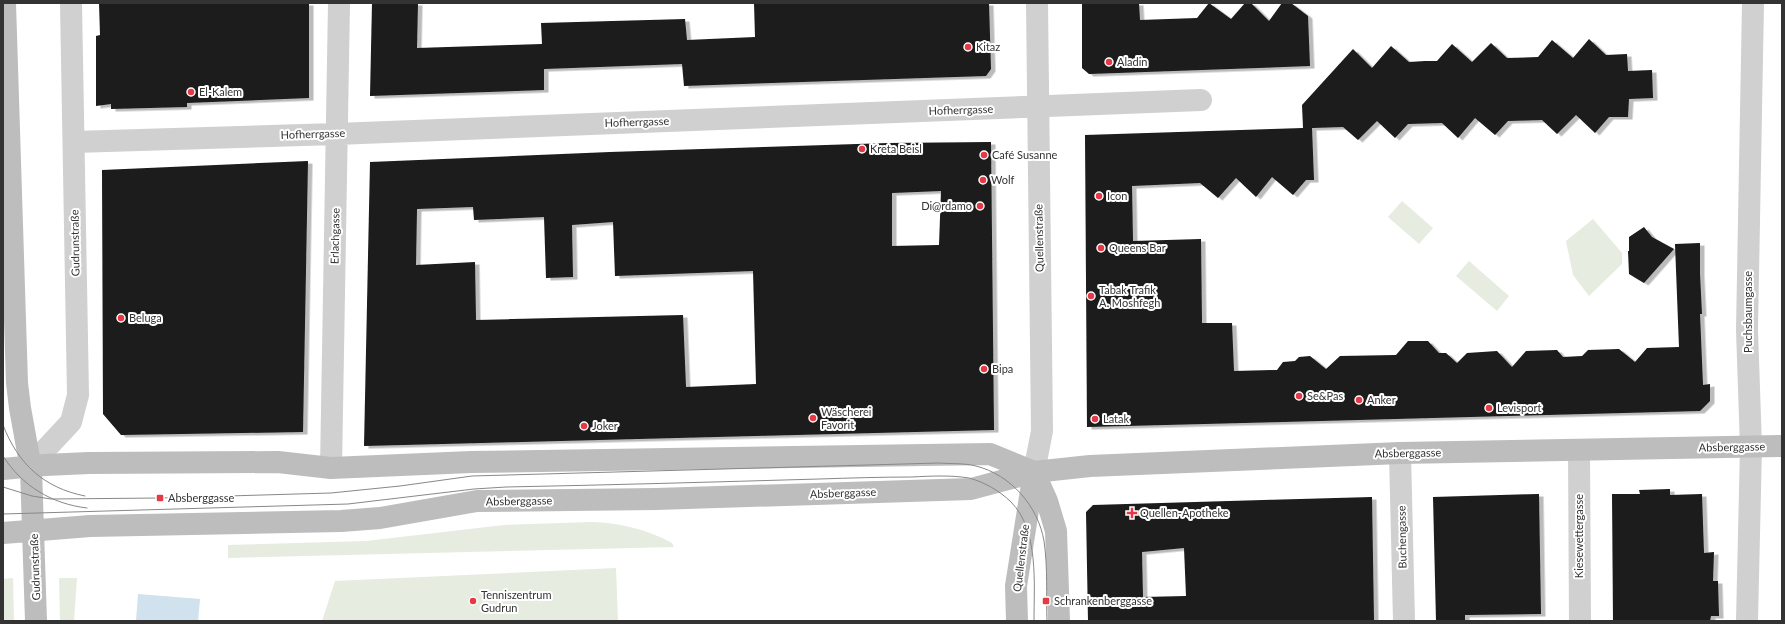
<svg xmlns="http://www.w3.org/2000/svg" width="1785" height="624" font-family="Lato,sans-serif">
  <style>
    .green { fill: #e6ecdf }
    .water { fill: #cfe2ee }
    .building { fill: #1a1a1a; fill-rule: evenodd; filter: url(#shadow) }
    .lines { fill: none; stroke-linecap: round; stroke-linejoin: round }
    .street { stroke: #d0d0d0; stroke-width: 22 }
    .secondary { stroke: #bdbdbd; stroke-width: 22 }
    .tram { stroke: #888; stroke-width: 1 }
    .poi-dot { fill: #e63946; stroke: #fff; stroke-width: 1.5 }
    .labels { text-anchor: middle; stroke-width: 4; stroke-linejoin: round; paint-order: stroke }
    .poi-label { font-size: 11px; fill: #333; stroke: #fff; text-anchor: start }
    .street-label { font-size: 11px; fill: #333; stroke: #fff }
  </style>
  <defs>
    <filter id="shadow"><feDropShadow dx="4.5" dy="2.5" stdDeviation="0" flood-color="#0004"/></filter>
  </defs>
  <rect width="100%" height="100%" fill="#fff"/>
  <path class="green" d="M 1402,201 L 1433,228 L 1419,244 L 1388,217 Z
    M 1593,219 L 1622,253 L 1622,264 L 1589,296 L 1573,275 L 1566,241 Z
    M 1469,261 L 1509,296 L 1497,311 L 1456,276 Z
    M 591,522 C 621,523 646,529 672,543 L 674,547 L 228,558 L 228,545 L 366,541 L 504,525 Z
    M 616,568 L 618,621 L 322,621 L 335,581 Z
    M 13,578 L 14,621 L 3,621 L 3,579 Z
    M 59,578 L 77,578 L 74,621 L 60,621 Z"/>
  <path class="water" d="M 138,594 L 200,599 L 198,621 L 136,621 Z"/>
  <path class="building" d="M 99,3 L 309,3 L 309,98 L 187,103 L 187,107 L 111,109 L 111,104 L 96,106 L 96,36 L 100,35 Z
    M 372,3 L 418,3 L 417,48 L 542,44 L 541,23 L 685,19 L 687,40 L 755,37 L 754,3 L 989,3 L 991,69 L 986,76 L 684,86 L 682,64 L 544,69 L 544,90 L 370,96 Z
    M 1082,3 L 1139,3 L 1140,20 L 1197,18 L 1209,3 L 1231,19 L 1245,3 L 1251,3 L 1269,21 L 1282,3 L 1291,3 L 1308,16 L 1310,66 L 1089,74 L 1082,68 Z
    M 1589,39 L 1606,55 L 1627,54 L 1628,71 L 1652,70 L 1653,98 L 1629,99 L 1628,117 L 1609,117 L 1595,133 L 1576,115 L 1557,134 L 1542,120 L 1508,121 L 1495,135 L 1475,118 L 1458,138 L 1442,123 L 1408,124 L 1395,138 L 1377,121 L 1358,140 L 1343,127 L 1312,128 L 1314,180 L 1306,180 L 1293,195 L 1272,177 L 1256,197 L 1236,178 L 1218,198 L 1200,183 L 1132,186 L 1133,241 L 1201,239 L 1202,323 L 1232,323 L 1234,371 L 1277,370 L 1283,362 L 1295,361 L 1299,357 L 1310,356 L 1326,369 L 1340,356 L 1396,355 L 1408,341 L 1428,341 L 1439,353 L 1446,353 L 1457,363 L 1467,353 L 1497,351 L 1512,367 L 1526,351 L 1557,350 L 1563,357 L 1582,356 L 1588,350 L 1619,349 L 1635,362 L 1647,348 L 1679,347 L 1675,244 L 1700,243 L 1700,274 L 1702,314 L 1700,314 L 1703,385 L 1710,384 L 1710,401 L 1700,411 L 1087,427 L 1085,135 L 1303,128 L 1302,105 L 1353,49 L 1372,68 L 1391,46 L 1409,62 L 1425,61 L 1437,61 L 1452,44 L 1472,62 L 1491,43 L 1507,58 L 1538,57 L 1552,40 L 1573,58 Z
    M 991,142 L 994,430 L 364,446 L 370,162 L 610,152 L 888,143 ZM 941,191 L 939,245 L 892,246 L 892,193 ZM 473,207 L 474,220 L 544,217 L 546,278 L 573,277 L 572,225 L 613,222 L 615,276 L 753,271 L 756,384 L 686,387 L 683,315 L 476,320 L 475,262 L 416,265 L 417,209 Z
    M 308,161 L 303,432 L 121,435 L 103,414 L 102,170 Z
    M 1644,227 L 1652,237 L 1674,249 L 1644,283 L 1629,274 L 1628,251 L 1629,251 L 1629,237 Z
    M 1670,489 L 1670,495 L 1702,494 L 1704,553 L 1714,552 L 1713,581 L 1718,581 L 1719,616 L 1711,616 L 1710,621 L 1613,621 L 1612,494 L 1640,494 L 1639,490 Z
    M 1539,494 L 1541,614 L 1465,615 L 1465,621 L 1436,621 L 1433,497 Z
    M 1372,497 L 1374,621 L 1088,621 L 1086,512 L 1093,505 ZM 1184,548 L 1186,596 L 1143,597 L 1142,552 Z"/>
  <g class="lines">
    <path class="street" d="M 74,142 L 336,134 L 1201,100
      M 1579,451 L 1580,621
      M 1400,453 L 1404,621
      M 30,466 L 71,422 L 78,395 L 71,3
      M 331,468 L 339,3
      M 1034,472 L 1042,431 L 1037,3
      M 1747,621 L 1751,447 L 1747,330 L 1753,3"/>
    <path class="secondary" d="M 5,3 L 17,383 L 20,408 L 31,469 L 36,621
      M 3,469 L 45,465 L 89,463 L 278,462 L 331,468 L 471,462 L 990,454 L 1034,472
      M 1034,472 L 1047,501 L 1056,531 L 1059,621
      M 3,533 L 90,526 L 341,521 L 380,518 L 477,501 L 656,499 L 971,489 L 1034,472 L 1090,466 L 1400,453 L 1782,446
      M 1017,621 L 1016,586 L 1034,472"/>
    <path class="tram" d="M 3,425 C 18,464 44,488 85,496
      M 3,456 C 22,486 52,504 87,508
      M 3,487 L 32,496 L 51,499 L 160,498 L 331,493 L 400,486 L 472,476 L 939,463 C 952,464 964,463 976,466 C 1011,475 1038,506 1044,541 C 1048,568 1046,595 1047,621
      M 3,514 L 348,504 L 474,489 L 506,487 C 610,485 714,482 819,479 C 850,478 881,477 912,477 C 931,476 951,475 969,478 C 984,482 1000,491 1011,502 C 1039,530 1034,584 1034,621"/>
  </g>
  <g class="poi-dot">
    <circle cx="968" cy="47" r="4"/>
    <circle cx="1109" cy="62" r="4"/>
    <circle cx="191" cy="92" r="4"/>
    <circle cx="862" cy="149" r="4"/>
    <circle cx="984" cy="155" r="4"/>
    <circle cx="983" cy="180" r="4"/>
    <circle cx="1099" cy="196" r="4"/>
    <circle cx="980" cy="206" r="4"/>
    <circle cx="1101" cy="248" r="4"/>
    <circle cx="1091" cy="296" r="4"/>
    <circle cx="121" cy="318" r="4"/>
    <circle cx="984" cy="369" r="4"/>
    <circle cx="1299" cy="396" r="4"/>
    <circle cx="1359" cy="400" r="4"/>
    <circle cx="1489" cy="408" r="4"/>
    <circle cx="813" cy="418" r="4"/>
    <circle cx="1095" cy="419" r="4"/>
    <circle cx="584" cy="426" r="4"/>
    <rect x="156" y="494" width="8" height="8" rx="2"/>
    <path d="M1130 507h4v4h4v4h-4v4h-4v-4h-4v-4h4z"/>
    <circle cx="473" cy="601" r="4"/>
    <rect x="1042" y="597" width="8" height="8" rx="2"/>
  </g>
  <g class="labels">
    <g class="poi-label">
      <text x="976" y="51">Kitaz</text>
      <text x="1117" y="66">Aladin</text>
      <text x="199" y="96">El-Kalem</text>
      <text x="870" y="153">Kreta Beisl</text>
      <text x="992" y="159">Café Susanne</text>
      <text x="991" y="184">Wolf</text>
      <text x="1107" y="200">Icon</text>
      <text x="972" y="210" text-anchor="end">Di@rdamo</text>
      <text x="1109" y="252">Queens Bar</text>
      <text x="1099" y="294">Tabak Trafik<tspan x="1099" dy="13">A. Moshfegh</tspan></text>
      <text x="129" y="322">Beluga</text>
      <text x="992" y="373">Bipa</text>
      <text x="1307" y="400">Se&amp;Pas</text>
      <text x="1367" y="404">Anker</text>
      <text x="1497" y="412">Levisport</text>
      <text x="821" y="416">Wäscherei<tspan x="821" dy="13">Favorit</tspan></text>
      <text x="1103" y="423">Latak</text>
      <text x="592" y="430">Joker</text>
      <text x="168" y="502">Absberggasse</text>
      <text x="1140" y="517">Quellen-Apotheke</text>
      <text x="481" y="599">Tenniszentrum<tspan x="481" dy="13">Gudrun</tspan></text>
      <text x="1054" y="605">Schrankenberggasse</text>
    </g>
    <g class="street-label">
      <text transform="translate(961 110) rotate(-2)" y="4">Hofherrgasse</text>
      <text transform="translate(637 122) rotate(-2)" y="4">Hofherrgasse</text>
      <text transform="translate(313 134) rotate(-2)" y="4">Hofherrgasse</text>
      <text transform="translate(335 236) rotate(-89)" y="4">Erlachgasse</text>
      <text transform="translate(1039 238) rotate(-91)" y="4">Quellenstraße</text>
      <text transform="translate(75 243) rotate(-91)" y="4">Gudrunstraße</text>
      <text transform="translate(1748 312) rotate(-90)" y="4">Puchsbaumgasse</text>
      <text transform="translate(1732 447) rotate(-1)" y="4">Absberggasse</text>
      <text transform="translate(1408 453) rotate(-1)" y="4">Absberggasse</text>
      <text transform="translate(843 493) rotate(-2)" y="4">Absberggasse</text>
      <text transform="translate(519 501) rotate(-1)" y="4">Absberggasse</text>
      <text transform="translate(1579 536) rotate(-90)" y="4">Kiesewettergasse</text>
      <text transform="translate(1402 537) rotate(-91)" y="4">Buchengasse</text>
      <text transform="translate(1021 558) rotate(-83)" y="4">Quellenstraße</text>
      <text transform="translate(35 567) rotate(-92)" y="4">Gudrunstraße</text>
    </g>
  </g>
  <rect width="1785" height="624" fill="none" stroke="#333333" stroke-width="8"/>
</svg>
